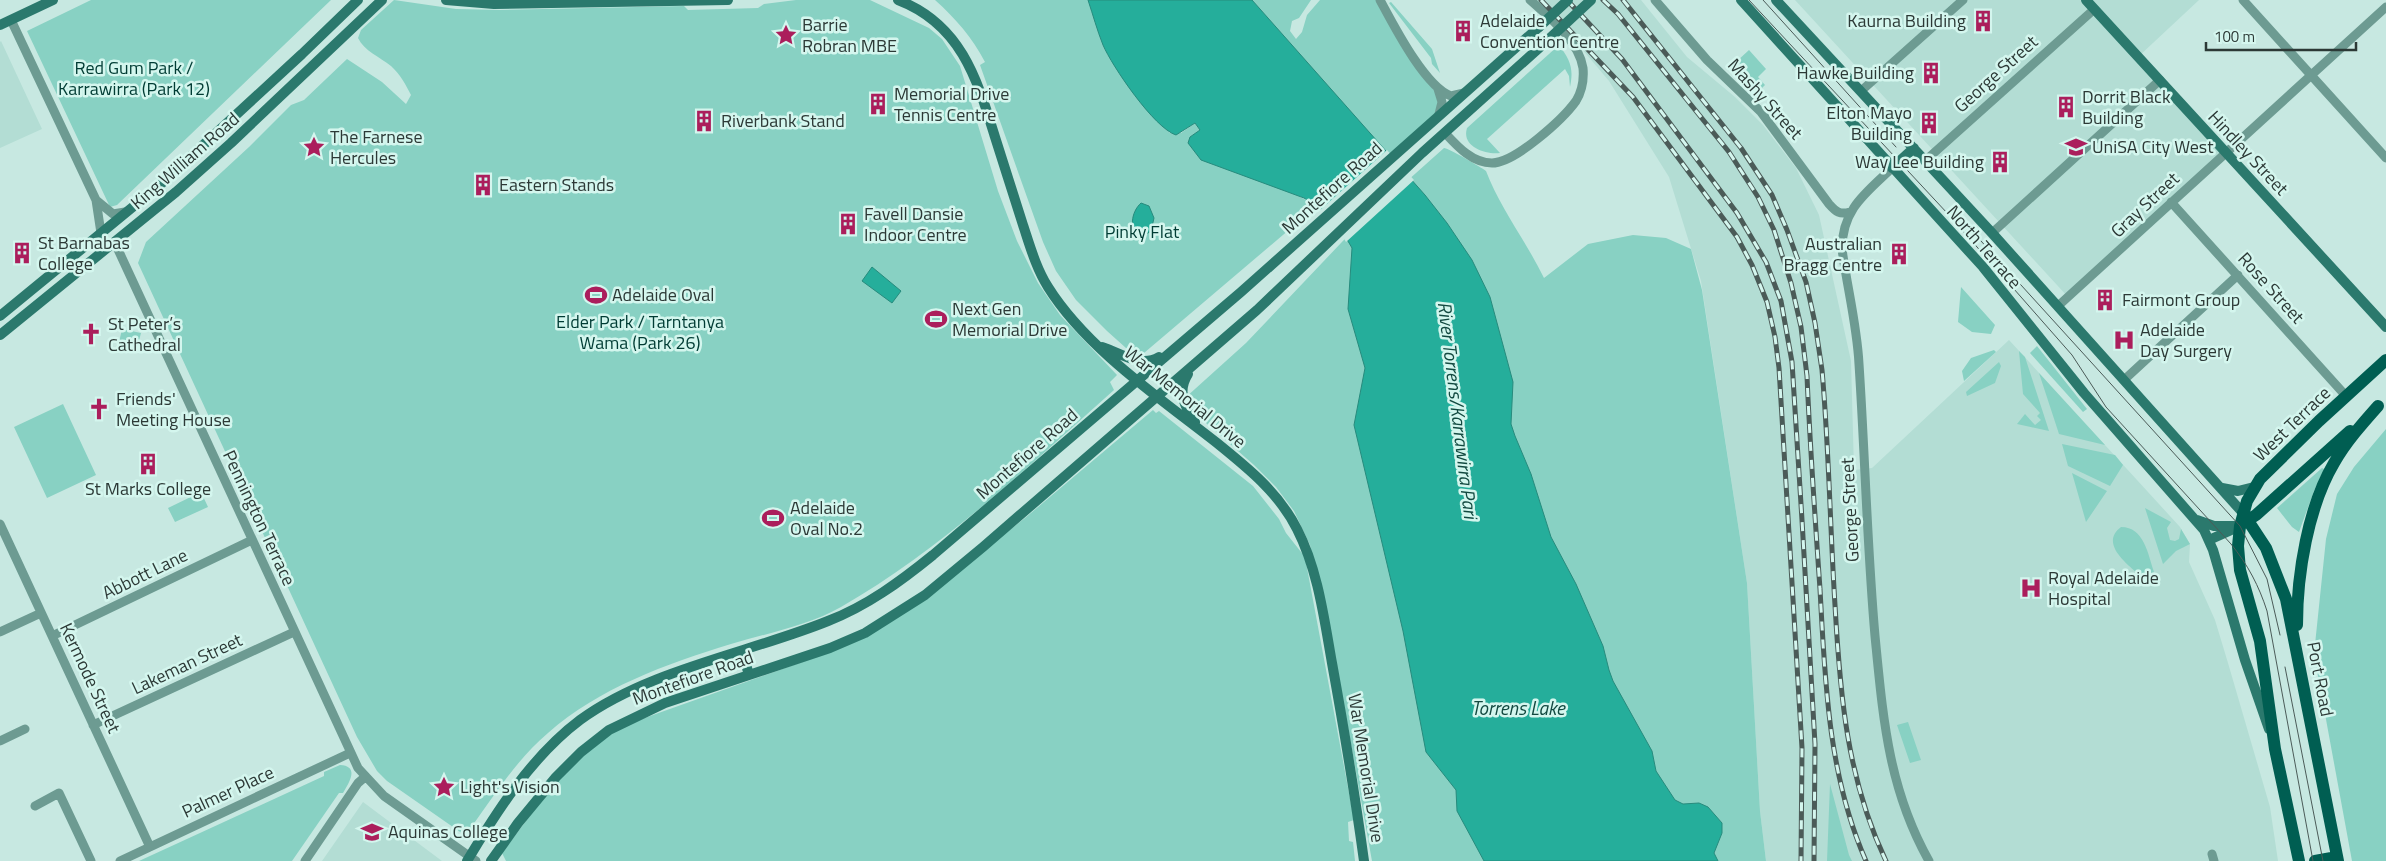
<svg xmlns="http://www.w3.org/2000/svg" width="2386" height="861" font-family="'Titillium Web',sans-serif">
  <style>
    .built { fill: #b3ddd4 }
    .green { fill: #88d1c3 }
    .water { fill: #25ae9b; stroke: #278b7d }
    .pier { fill: #c7e8e1 }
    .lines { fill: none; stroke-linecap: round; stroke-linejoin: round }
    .street { stroke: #6d9b92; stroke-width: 9 }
    .secondary { stroke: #2b796d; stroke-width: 10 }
    .primary { stroke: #005e52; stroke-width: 12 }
    .tram { stroke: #4b5b58; stroke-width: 1 }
    .rail-casing { stroke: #4b5b58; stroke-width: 5 }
    .rail { stroke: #d4f6ee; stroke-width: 3; stroke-dasharray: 9; stroke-linecap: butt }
    .secondary-bridge { stroke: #2b796d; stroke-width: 10 }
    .labels { text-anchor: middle; stroke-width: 5; stroke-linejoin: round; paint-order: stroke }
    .poi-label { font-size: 18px; fill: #2c3936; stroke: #d4f6ee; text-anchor: start }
    .park-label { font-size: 18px; fill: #003c34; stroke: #d4f6ee }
    .street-label { font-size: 18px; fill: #2c3936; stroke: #d4f6ee }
    .water-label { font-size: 19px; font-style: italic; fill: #124940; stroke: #d4f6ee }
  </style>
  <rect width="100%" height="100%" fill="#c7e8e1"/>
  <path class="built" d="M 1534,0 L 1641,0 L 1687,57 L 1735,97 L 1763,125 L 1796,168 L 1819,215 L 1851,361 L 1854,470 L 1872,468 L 2009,340 L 2180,527 L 2190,544 L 2189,562 L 2215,620 L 2228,663 L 2270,807 L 2278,861 L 1766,861 L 1760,811 L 1747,583 L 1701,281 L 1669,177 L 1609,81 L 1571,36 Z
    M 1795,0 L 2199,0 L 2138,57 L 2226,152 L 2068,297 Z
    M 1,41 L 42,129 L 0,148 L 0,42 Z
    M 363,802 L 442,861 L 322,861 Z"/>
  <path class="green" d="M 91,0 L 331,0 L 117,205 L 110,207 L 27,31 Z
    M 394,0 L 456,9 L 500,10 L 684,6 L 688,10 L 758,8 L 764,4 L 796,0 L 870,0 L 929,28 L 942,39 L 960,66 L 998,191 L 1017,241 L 1038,283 L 1060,315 L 1117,375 L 1110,382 L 1114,390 C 1028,467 942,549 841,607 C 808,626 767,633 731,644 C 666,664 599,688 548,733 C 515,761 492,799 467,833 L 463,834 L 387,781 L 377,771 L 357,737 L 138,263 L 146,242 L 249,147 L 291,105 L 304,100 L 347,59 L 382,82 L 406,104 L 411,95 C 406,85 400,74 391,66 C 380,57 364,51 358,38 L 361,30 Z
    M 935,0 L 1088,0 C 1106,50 1129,97 1170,133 L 1181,133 L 1195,123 L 1200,130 L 1190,137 L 1317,206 L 1144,353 L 1126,348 L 1107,331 L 1076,300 L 1056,271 L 1043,242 L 980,65 L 985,62 C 972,37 956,19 935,0 Z
    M 1252,0 L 1311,0 L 1299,18 L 1292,21 L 1290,31 L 1296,39 L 1302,32 L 1307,15 L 1320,0 L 1380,0 L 1436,87 L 1442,106 L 1390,157 Z
    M 1391,2 L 1432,49 L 1440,73 L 1432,64 L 1431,58 L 1389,3 Z
    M 1559,45 C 1570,60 1574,68 1570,87 L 1569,76 L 1565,69 L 1487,139 L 1500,153 C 1486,155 1461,147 1467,128 Z
    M 1749,50 L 1766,69 L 1758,77 L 1765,85 L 1761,89 L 1736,62 Z
    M 1444,148 C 1448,148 1481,167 1486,171 C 1500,208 1526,241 1544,278 L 1588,244 L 1633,235 L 1666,238 L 1691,249 L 1702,290 L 1747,583 L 1760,811 L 1766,861 L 1372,861 L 1333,644 L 1310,545 L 1294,511 L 1276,487 L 1254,465 L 1198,416 L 1185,398 L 1246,343 L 1360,223 Z
    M 1961,287 L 1995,325 L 1991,334 L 1972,332 L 1958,322 Z
    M 122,329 L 141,333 L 136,352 L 118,347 Z
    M 2037,346 L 2087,409 L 2083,412 L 2030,353 Z
    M 1994,350 L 1996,352 L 1964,381 L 1962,371 L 1971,358 Z
    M 2019,351 L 2025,357 L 2049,431 L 2017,424 L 2025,414 L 2035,425 L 2041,420 L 2037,416 L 2040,413 L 2023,394 Z
    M 1999,362 L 2001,366 L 1995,383 L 1967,396 L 1966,392 Z
    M 2039,373 L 2105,445 L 2059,434 Z
    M 63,404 L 96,475 L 47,498 L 14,427 Z
    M 1153,410 L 1156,413 L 1159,411 L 1253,486 L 1279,519 L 1286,533 L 1305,557 L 1354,820 L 1348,822 L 1349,841 L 1353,842 L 1355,861 L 506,861 L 502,853 L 541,801 L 575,761 L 622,726 L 836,650 L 970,561 L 1025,518 Z
    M 2386,429 L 2386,861 L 2352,861 L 2314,654 L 2326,539 L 2337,494 L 2354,467 Z
    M 2062,444 L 2115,455 L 2123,465 L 2110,486 L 2068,466 Z
    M 2322,468 L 2324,469 L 2314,491 L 2299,532 L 2292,527 L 2277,508 Z
    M 2072,473 L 2107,491 L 2086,522 Z
    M 201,492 L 208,507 L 175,522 L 168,508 Z
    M 2145,508 L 2171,522 L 2167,528 L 2170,540 L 2175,541 L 2179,539 L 2181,529 L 2190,544 L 2176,551 L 2163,564 Z
    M 2121,527 C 2144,527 2148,554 2154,572 L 2143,575 L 2138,574 C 2125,562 2100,543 2121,527 Z
    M 1908,722 L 1921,760 L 1910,763 L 1897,725 Z
    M 340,765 C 360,766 349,783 343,793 L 339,793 L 292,861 L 139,861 L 324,776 L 324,772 Z
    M 1830,784 L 1849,855 L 1852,861 L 1827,861 Z"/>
  <path class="water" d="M 1088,0 L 1252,0 L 1425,195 L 1447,223 L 1472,260 L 1490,297 L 1513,382 L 1511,424 L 1515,436 L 1531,474 L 1551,537 L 1576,584 L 1603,646 L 1609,670 L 1613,681 L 1652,751 L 1656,771 L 1675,800 L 1683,804 L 1699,803 L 1708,807 L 1722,823 L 1722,833 L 1714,853 L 1718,861 L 1484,861 L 1457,811 L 1456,790 L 1426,752 L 1403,631 L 1354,425 L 1365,368 L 1348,309 L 1352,248 L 1338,224 L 1317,206 L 1304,198 L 1201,160 L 1188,143 L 1190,137 L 1200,130 L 1195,123 L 1176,135 C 1154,128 1112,66 1103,45 C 1097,30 1093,15 1088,0 Z
    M 1141,203 L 1149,206 L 1154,218 L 1151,231 L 1142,237 C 1128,231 1131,212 1141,203 Z
    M 872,267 L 901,291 L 892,303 L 862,281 Z"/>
  <path class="pier" d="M 1387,150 L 1414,180 L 1346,242 L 1336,226 L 1319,211 Z"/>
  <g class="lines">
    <path class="street" d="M 1380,0 C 1393,24 1425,87 1451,96 L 1464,93
      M 1655,0 L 1707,60 L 1761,112 L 1829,204 C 1836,212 1840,215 1850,212
      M 2243,0 L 2386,158
      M 11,20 L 96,200 L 101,233
      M 1438,89 L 1442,102 L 1439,114
      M 1861,91 L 1963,0
      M 1445,133 C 1457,146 1472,163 1492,163 C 1515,163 1563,119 1576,101 C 1582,91 1584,79 1583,68 C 1579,41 1549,17 1530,0
      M 1926,160 L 2090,13
      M 1892,168 C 1866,193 1842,209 1842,249 C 1847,287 1857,325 1859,364 C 1865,455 1867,545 1875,636 C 1883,717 1888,788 1929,861
      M 96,200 L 113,214 L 125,212
      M 2171,202 L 2346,396
      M 1992,233 L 2160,80
      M 115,243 L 358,768 L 384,796 L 476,861
      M 2058,306 L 2386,7
      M 2125,379 L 2238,275
      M 0,524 L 150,847
      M 0,632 L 41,613
      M 52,636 L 252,540
      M 93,725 L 294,632
      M 0,741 L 25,729
      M 35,806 L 59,793 L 91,861
      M 2212,854 L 2214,861
      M 120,861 L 350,753
      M 305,861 L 358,783 L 365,777"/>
    <path class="secondary" d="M 446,0 L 494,4 L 728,0
      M 898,0 C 961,24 977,79 995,137 C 1004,166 1014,196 1023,225 C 1030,246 1036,268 1048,287 C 1086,348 1161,399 1217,443 C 1248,468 1279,493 1297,529 C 1318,570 1324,618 1332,663 C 1344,729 1355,795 1364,861
      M 1741,0 L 1983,267 L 2084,393 L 2204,530 L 2213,550 L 2245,660 L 2269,729
      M 1776,0 L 1992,233 L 2243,513
      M 2086,0 L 2386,327
      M 0,25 L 53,0
      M 1892,168 L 1914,148
      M 0,316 L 162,183 L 302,54 L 358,0
      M 0,335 L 176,192 L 231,143 L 382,0
      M 1102,347 C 1121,353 1140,368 1159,357
      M 1188,374 C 1177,391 1184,406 1195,422
      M 2222,488 L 2238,491 L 2254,487
      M 2197,520 L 2214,526 L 2240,526
      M 2209,540 L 2238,527
      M 742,651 L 749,675
      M 467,861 C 497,811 532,756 580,720 C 648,670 749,653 828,621 C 867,606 901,581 933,555 L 1241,292 L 1539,27
      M 491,861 L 518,823 L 556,777 L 581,752 L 609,730 L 665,703 L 830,648 L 865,633 L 925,595 L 983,547 L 1257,310 L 1422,153 L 1549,39"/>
    <path class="primary" d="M 2243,513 L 2266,548 L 2286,599 L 2338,861
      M 2242,524 L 2256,515 L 2350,431
      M 2297,625 C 2297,574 2308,507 2334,463 C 2346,442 2362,424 2378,406
      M 2299,861 L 2275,749 L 2260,641 L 2240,570 L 2238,546 L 2240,526 L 2247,501 L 2260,479 L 2319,421 L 2386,360
      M 2315,861 L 2337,857"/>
    <path class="tram" d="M 1749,0 L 1948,214 L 2072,355 L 2106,407 L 2231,544 C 2248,565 2259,586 2267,611 L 2313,861
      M 1763,0 L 1896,147
      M 1961,219 L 2240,526 L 2267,579 L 2280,635
      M 2285,667 L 2323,861"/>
    <g class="rail-casing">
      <path id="rail" d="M 1541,0 L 1633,97 L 1737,237 L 1752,265 L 1767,302 L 1775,337 L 1779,368 L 1802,748 L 1801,861
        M 1567,0 L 1622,59 L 1737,213 L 1766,262 L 1781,301 L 1792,362 L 1802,520 L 1815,744 L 1814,861
        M 1603,0 L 1618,14 L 1729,152 L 1758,197 L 1774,230 L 1791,283 L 1801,327 L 1807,376 C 1810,447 1815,518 1820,589 C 1825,681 1828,775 1866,861
        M 1623,0 L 1741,148 L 1772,195 L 1787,230 L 1806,282 L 1815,323 L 1822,370 C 1829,448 1830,527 1835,605 C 1840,695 1847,779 1886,861"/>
    </g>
    <use href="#rail" class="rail"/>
    <path class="secondary-bridge" d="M 1539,27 L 1568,0
      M 1549,39 L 1591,0"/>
  </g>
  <defs>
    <g id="building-bare" transform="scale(1.725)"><path d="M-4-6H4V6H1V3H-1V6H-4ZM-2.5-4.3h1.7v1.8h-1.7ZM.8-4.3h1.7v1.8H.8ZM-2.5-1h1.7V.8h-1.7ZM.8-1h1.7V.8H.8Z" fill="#ab1e5c" stroke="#d4f6ee" stroke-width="2.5" paint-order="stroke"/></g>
    <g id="sight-bare" transform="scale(1.725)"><path d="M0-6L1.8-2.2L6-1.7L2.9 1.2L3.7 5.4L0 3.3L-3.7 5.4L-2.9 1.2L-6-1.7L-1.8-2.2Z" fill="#ab1e5c" stroke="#d4f6ee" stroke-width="2.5" paint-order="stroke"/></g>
    <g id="university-bare" transform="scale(1.725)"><path d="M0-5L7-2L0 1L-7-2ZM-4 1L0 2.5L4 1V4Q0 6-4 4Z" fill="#ab1e5c" stroke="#d4f6ee" stroke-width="2.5" paint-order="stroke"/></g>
    <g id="stadium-bare" transform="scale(1.725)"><path d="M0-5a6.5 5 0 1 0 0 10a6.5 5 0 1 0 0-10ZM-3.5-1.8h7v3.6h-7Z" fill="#ab1e5c" stroke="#d4f6ee" stroke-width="2.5" paint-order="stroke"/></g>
    <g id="church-bare" transform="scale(1.725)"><path d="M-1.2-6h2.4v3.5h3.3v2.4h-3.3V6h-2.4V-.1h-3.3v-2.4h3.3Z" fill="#ab1e5c" stroke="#d4f6ee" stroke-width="2.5" paint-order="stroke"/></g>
    <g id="hospital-bare" transform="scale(1.725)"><path d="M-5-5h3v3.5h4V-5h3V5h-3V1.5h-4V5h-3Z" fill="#ab1e5c" stroke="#d4f6ee" stroke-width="2.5" paint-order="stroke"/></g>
  </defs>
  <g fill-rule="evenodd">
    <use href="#building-bare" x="1983" y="21"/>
    <use href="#building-bare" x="1463" y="31"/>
    <use href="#sight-bare" x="786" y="35"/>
    <use href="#building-bare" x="1931" y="73"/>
    <use href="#building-bare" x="878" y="104"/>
    <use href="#building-bare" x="2066" y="107"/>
    <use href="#building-bare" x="704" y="121"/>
    <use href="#building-bare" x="1929" y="123"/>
    <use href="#sight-bare" x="314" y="147"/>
    <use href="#university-bare" x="2076" y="147"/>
    <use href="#building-bare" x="2000" y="162"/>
    <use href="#building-bare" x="483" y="185"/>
    <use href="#building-bare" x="848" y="224"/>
    <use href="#building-bare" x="22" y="253"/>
    <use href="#building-bare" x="1899" y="254"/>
    <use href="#stadium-bare" x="596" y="295"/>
    <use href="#building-bare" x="2105" y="300"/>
    <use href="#stadium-bare" x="936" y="319"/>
    <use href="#church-bare" x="91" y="334"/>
    <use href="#hospital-bare" x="2124" y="340"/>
    <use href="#church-bare" x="99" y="409"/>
    <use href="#building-bare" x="148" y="464"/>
    <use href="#stadium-bare" x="773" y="518"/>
    <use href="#hospital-bare" x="2031" y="588"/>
    <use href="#sight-bare" x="444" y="787"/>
    <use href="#university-bare" x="372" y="832"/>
  </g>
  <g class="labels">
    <g class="poi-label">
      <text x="1480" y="27">Adelaide<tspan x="1480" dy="21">Convention Centre</tspan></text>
      <text x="1966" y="27" text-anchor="end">Kaurna Building</text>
      <text x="802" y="31">Barrie<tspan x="802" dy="21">Robran MBE</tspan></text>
      <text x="1914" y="79" text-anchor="end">Hawke Building</text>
      <text x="894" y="100">Memorial Drive<tspan x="894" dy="21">Tennis Centre</tspan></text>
      <text x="2082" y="103">Dorrit Black<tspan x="2082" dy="21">Building</tspan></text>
      <text x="1912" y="119" text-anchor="end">Elton Mayo<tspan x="1912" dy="21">Building</tspan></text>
      <text x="721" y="127">Riverbank Stand</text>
      <text x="330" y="143">The Farnese<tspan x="330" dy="21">Hercules</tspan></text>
      <text x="2092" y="153">UniSA City West</text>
      <text x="1984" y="168" text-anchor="end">Way Lee Building</text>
      <text x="499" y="191">Eastern Stands</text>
      <text x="864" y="220">Favell Dansie<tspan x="864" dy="21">Indoor Centre</tspan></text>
      <text x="38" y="249">St Barnabas<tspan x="38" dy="21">College</tspan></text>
      <text x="1882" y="250" text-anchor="end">Australian<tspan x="1882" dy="21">Bragg Centre</tspan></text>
      <text x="612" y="301">Adelaide Oval</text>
      <text x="2122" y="306">Fairmont Group</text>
      <text x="952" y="315">Next Gen<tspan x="952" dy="21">Memorial Drive</tspan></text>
      <text x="108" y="330">St Peter’s<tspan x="108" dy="21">Cathedral</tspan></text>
      <text x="2140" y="336">Adelaide<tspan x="2140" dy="21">Day Surgery</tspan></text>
      <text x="116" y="405">Friends'<tspan x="116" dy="21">Meeting House</tspan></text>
      <text x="148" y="495" text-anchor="middle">St Marks College</text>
      <text x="790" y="514">Adelaide<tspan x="790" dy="21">Oval No.2</tspan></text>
      <text x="2048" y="584">Royal Adelaide<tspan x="2048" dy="21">Hospital</tspan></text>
      <text x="460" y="793">Light's Vision</text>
      <text x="388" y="838">Aquinas College</text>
    </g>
    <g class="park-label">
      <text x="134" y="74">Red Gum Park /<tspan x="134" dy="21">Karrawirra (Park 12)</tspan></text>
      <text x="1142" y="238">Pinky Flat</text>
      <text x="640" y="328">Elder Park / Tarntanya<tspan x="640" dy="21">Wama (Park 26)</tspan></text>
    </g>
    <g class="street-label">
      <text transform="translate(1996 74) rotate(-42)" y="6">George Street</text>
      <text transform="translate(1765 99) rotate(48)" y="6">Mashy Street</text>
      <text transform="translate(2248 153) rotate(47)" y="6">Hindley Street</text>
      <text transform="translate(185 161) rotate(-41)" y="6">King William Road</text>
      <text transform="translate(1332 188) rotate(-42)" y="6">Montefiore Road</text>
      <text transform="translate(2145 205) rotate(-43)" y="6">Gray Street</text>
      <text transform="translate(1984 247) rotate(49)" y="6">North Terrace</text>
      <text transform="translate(2271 288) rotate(48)" y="6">Rose Street</text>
      <text transform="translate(1185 397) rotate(39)" y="6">War Memorial Drive</text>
      <text transform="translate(2292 424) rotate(-44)" y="6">West Terrace</text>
      <text transform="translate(1027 454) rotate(-41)" y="6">Montefiore Road</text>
      <text transform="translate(1850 510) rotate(-93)" y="6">George Street</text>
      <text transform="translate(259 518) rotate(65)" y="6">Pennington Terrace</text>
      <text transform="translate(145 574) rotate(-26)" y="6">Abbott Lane</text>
      <text transform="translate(187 664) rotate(-25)" y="6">Lakeman Street</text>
      <text transform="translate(90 678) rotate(65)" y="6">Kermode Street</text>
      <text transform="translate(693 678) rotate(-20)" y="6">Montefiore Road</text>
      <text transform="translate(2320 679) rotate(79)" y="6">Port Road</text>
      <text transform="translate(1366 768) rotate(81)" y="6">War Memorial Drive</text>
      <text transform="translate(228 792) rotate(-25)" y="6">Palmer Place</text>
    </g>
    <g class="water-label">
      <text transform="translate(1458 410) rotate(83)" y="7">River Torrens/Karrawirra Pari</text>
      <text x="1518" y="715">Torrens Lake</text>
    </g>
  </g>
  <path d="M2206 42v8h150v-8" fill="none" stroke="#2c3936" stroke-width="2.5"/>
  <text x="2214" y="42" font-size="15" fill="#2c3936" stroke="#d4f6ee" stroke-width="4" paint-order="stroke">100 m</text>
</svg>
